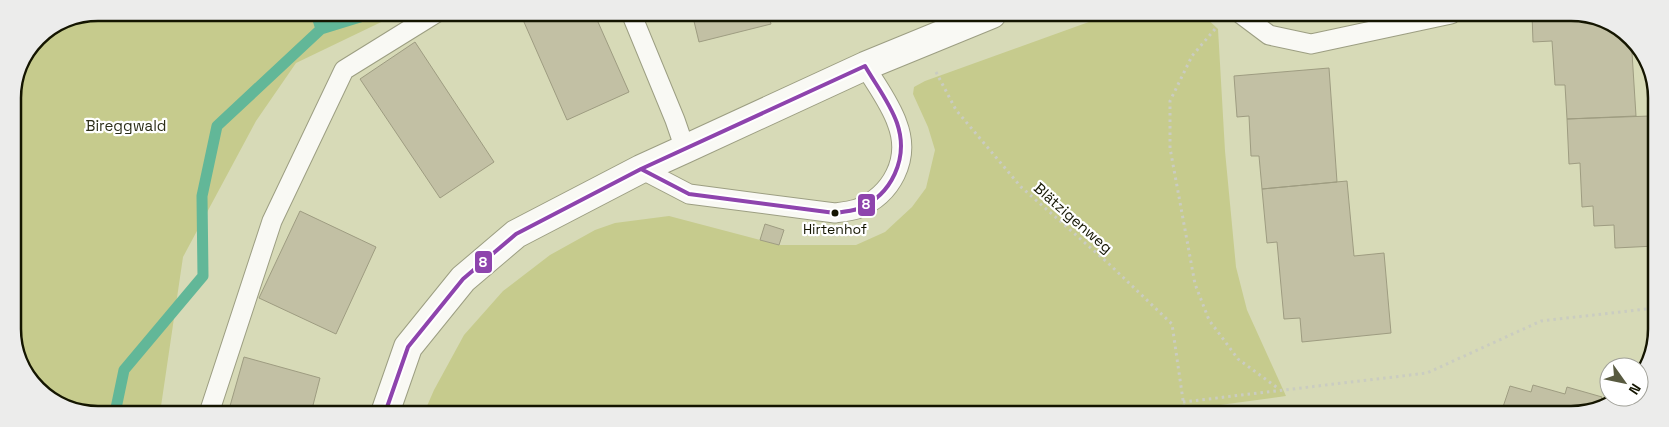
<svg xmlns="http://www.w3.org/2000/svg" width="1669" height="427" font-family="'Space Grotesk',sans-serif">
  <style>
    .green { fill: #c6cb8d }
    .lines { fill: none; stroke-linecap: round; stroke-linejoin: round }
    .stream { stroke: #62b798; stroke-width: 11 }
    .building { fill: #c2c0a4; stroke: #9e9c81 }
    .lane-casing { stroke: #9c9e82; stroke-width: 21 }
    .street-casing { stroke: #9c9e82; stroke-width: 30 }
    .path { stroke: #caccc1; stroke-width: 3; stroke-dasharray: 2.5 4; stroke-linecap: butt }
    .lane { stroke: #f9f9f4; stroke-width: 19 }
    .street { stroke: #f9f9f4; stroke-width: 28 }
    .bus-1-casing { stroke: #fff; stroke-width: 8 }
    .bus-1 { stroke: #8e44ad; stroke-width: 4 }
    .bus-dot { fill: #141500; stroke: #fff; stroke-width: 2 }
    .labels { text-anchor: middle; stroke-width: 4.5; stroke-linejoin: round; paint-order: stroke }
    .bus-label { font-size: 14px; fill: #141500; stroke: #fff }
    .park-label { font-size: 15px; fill: #2c2e19; stroke: #fff }
    .street-label { font-size: 15px; fill: #141500; stroke: #fff }
    .rim { fill: none; stroke: #141500; stroke-width: 2.5 }
    .line-badge { stroke: #fff; stroke-width: 2 }
    .badge-label { font-size: 14px; text-anchor: middle; font-weight: bold; fill: #fff }
  </style>
  <rect width="100%" height="100%" fill="#d7dab7"/>
  <path class="green" d="M 98,13 L 400,13 L 296,63 L 256,121 L 183,257 L 160,413 L 81,413 L 38,390 L 14,346 L 13,93 L 38,37 L 66,19 Z
    M 1111,14 L 1202,14 L 1218,29 L 1225,151 L 1236,267 L 1247,310 L 1286,396 L 1205,407 L 1206,414 L 424,413 L 434,390 L 464,335 L 503,291 L 550,255 L 595,230 L 615,223 L 669,216 L 779,245 L 856,245 L 885,232 L 912,207 L 926,188 L 935,150 L 928,127 L 913,94 L 914,87 L 925,81 Z"/>
  <g class="lines">
    <path class="stream" d="M 316,13 L 321,29
      M 115,413 L 124,370 L 203,276 L 202,196 L 217,126 L 321,29 L 373,13"/>
  </g>
  <path class="building" d="M 520,13 L 594,13 L 629,92 L 567,120 Z
    M 692,13 L 768,13 L 771,24 L 699,42 Z
    M 1532,14 L 1588,14 L 1631,37 L 1636,116 L 1567,119 L 1565,85 L 1555,85 L 1552,41 L 1533,42 Z
    M 415,42 L 494,162 L 440,198 L 360,79 Z
    M 1329,68 L 1337,182 L 1262,189 L 1259,156 L 1251,156 L 1249,116 L 1237,117 L 1234,76 Z
    M 1650,116 L 1653,182 L 1655,182 L 1655,246 L 1615,248 L 1614,225 L 1594,226 L 1593,206 L 1582,207 L 1580,163 L 1569,164 L 1567,119 Z
    M 1347,181 L 1354,256 L 1384,253 L 1391,333 L 1302,342 L 1300,318 L 1284,319 L 1277,242 L 1267,243 L 1262,189 Z
    M 300,211 L 376,247 L 336,334 L 259,298 Z
    M 765,224 L 784,230 L 779,245 L 760,240 Z
    M 244,357 L 320,378 L 311,413 L 228,413 Z
    M 1533,385 L 1565,394 L 1567,387 L 1602,397 L 1599,405 L 1576,414 L 1521,414 L 1522,412 L 1503,407 L 1510,386 L 1531,392 Z"/>
  <g class="lines">
    <g class="lane-casing">
      <path id="lane" d="M 631,13 L 675,120 L 685,149
        M 1241,14 L 1269,35 L 1311,44 L 1451,14
        M 641,169 L 689,194 L 835,213 C 842,212 850,211 857,209 C 892,195 911,159 897,123 C 890,103 876,85 865,66
        M 209,413 L 272,221 L 344,70 L 436,13"/>
    </g>
    <g class="street-casing">
      <path id="street" d="M 385,413 L 408,347 L 463,279 L 516,234 L 641,169 L 685,149 L 865,66 L 992,14"/>
    </g>
    <path class="path" d="M 1215,29 L 1192,56 L 1170,101 L 1170,148 L 1195,284 L 1209,320 L 1238,359 L 1279,389
      M 936,72 L 956,110 L 1021,187 L 1108,263 L 1172,324 L 1185,414
      M 1183,402 L 1427,373 L 1541,321 L 1655,308"/>
    <use href="#lane" class="lane"/>
    <use href="#street" class="street"/>
    <g class="bus-1-casing">
      <path id="bus-1" d="M 865,66 C 876,85 890,103 897,123 C 909,158 892,195 858,209 C 851,211 842,212 835,213 L 689,194 L 641,169 Z
        M 385,413 L 408,347 L 463,279 L 516,234 L 641,169"/>
    </g>
    <use href="#bus-1" class="bus-1"/>
  </g>
  <circle class="bus-dot" cx="835" cy="213" r="4.5"/>
  <g class="labels">
    <g class="bus-label">
      <text x="835" y="234">Hirtenhof</text>
    </g>
    <g class="park-label">
      <text x="126" y="131">Bireggwald</text>
    </g>
    <g class="street-label">
      <text transform="translate(1073 218) rotate(41)" y="5">Blätzigenweg</text>
    </g>
  </g>
  <path d="M0 0H1669V427H0ZM98 21H1571A77 77 0 0 1 1648 98V329A77 77 0 0 1 1571 406H98A77 77 0 0 1 21 329V98A77 77 0 0 1 98 21Z" fill="#ececeb" fill-rule="evenodd"/>
  <path class="rim" d="M98 21H1571A77 77 0 0 1 1648 98V329A77 77 0 0 1 1571 406H98A77 77 0 0 1 21 329V98A77 77 0 0 1 98 21Z"/>
  <g class="line-badge">
    <rect x="857" y="193" width="19" height="24" rx="5" fill="#8e44ad"/>
    <rect x="474" y="250" width="19" height="24" rx="5" fill="#8e44ad"/>
  </g>
  <g class="badge-label">
    <text x="866" y="209">8</text>
    <text x="483" y="267">8</text>
  </g>
  <g transform="translate(1624 382) rotate(123)"><circle r="24" fill="#ffffff" stroke="#a1a199"/>
  <path d="M0-4L9 19L0 12L-9 19Z" fill="#585a40"/>
  <text y="-8" font-size="14" font-weight="bold" text-anchor="middle" fill="#141500">N</text>
  </g>
</svg>
